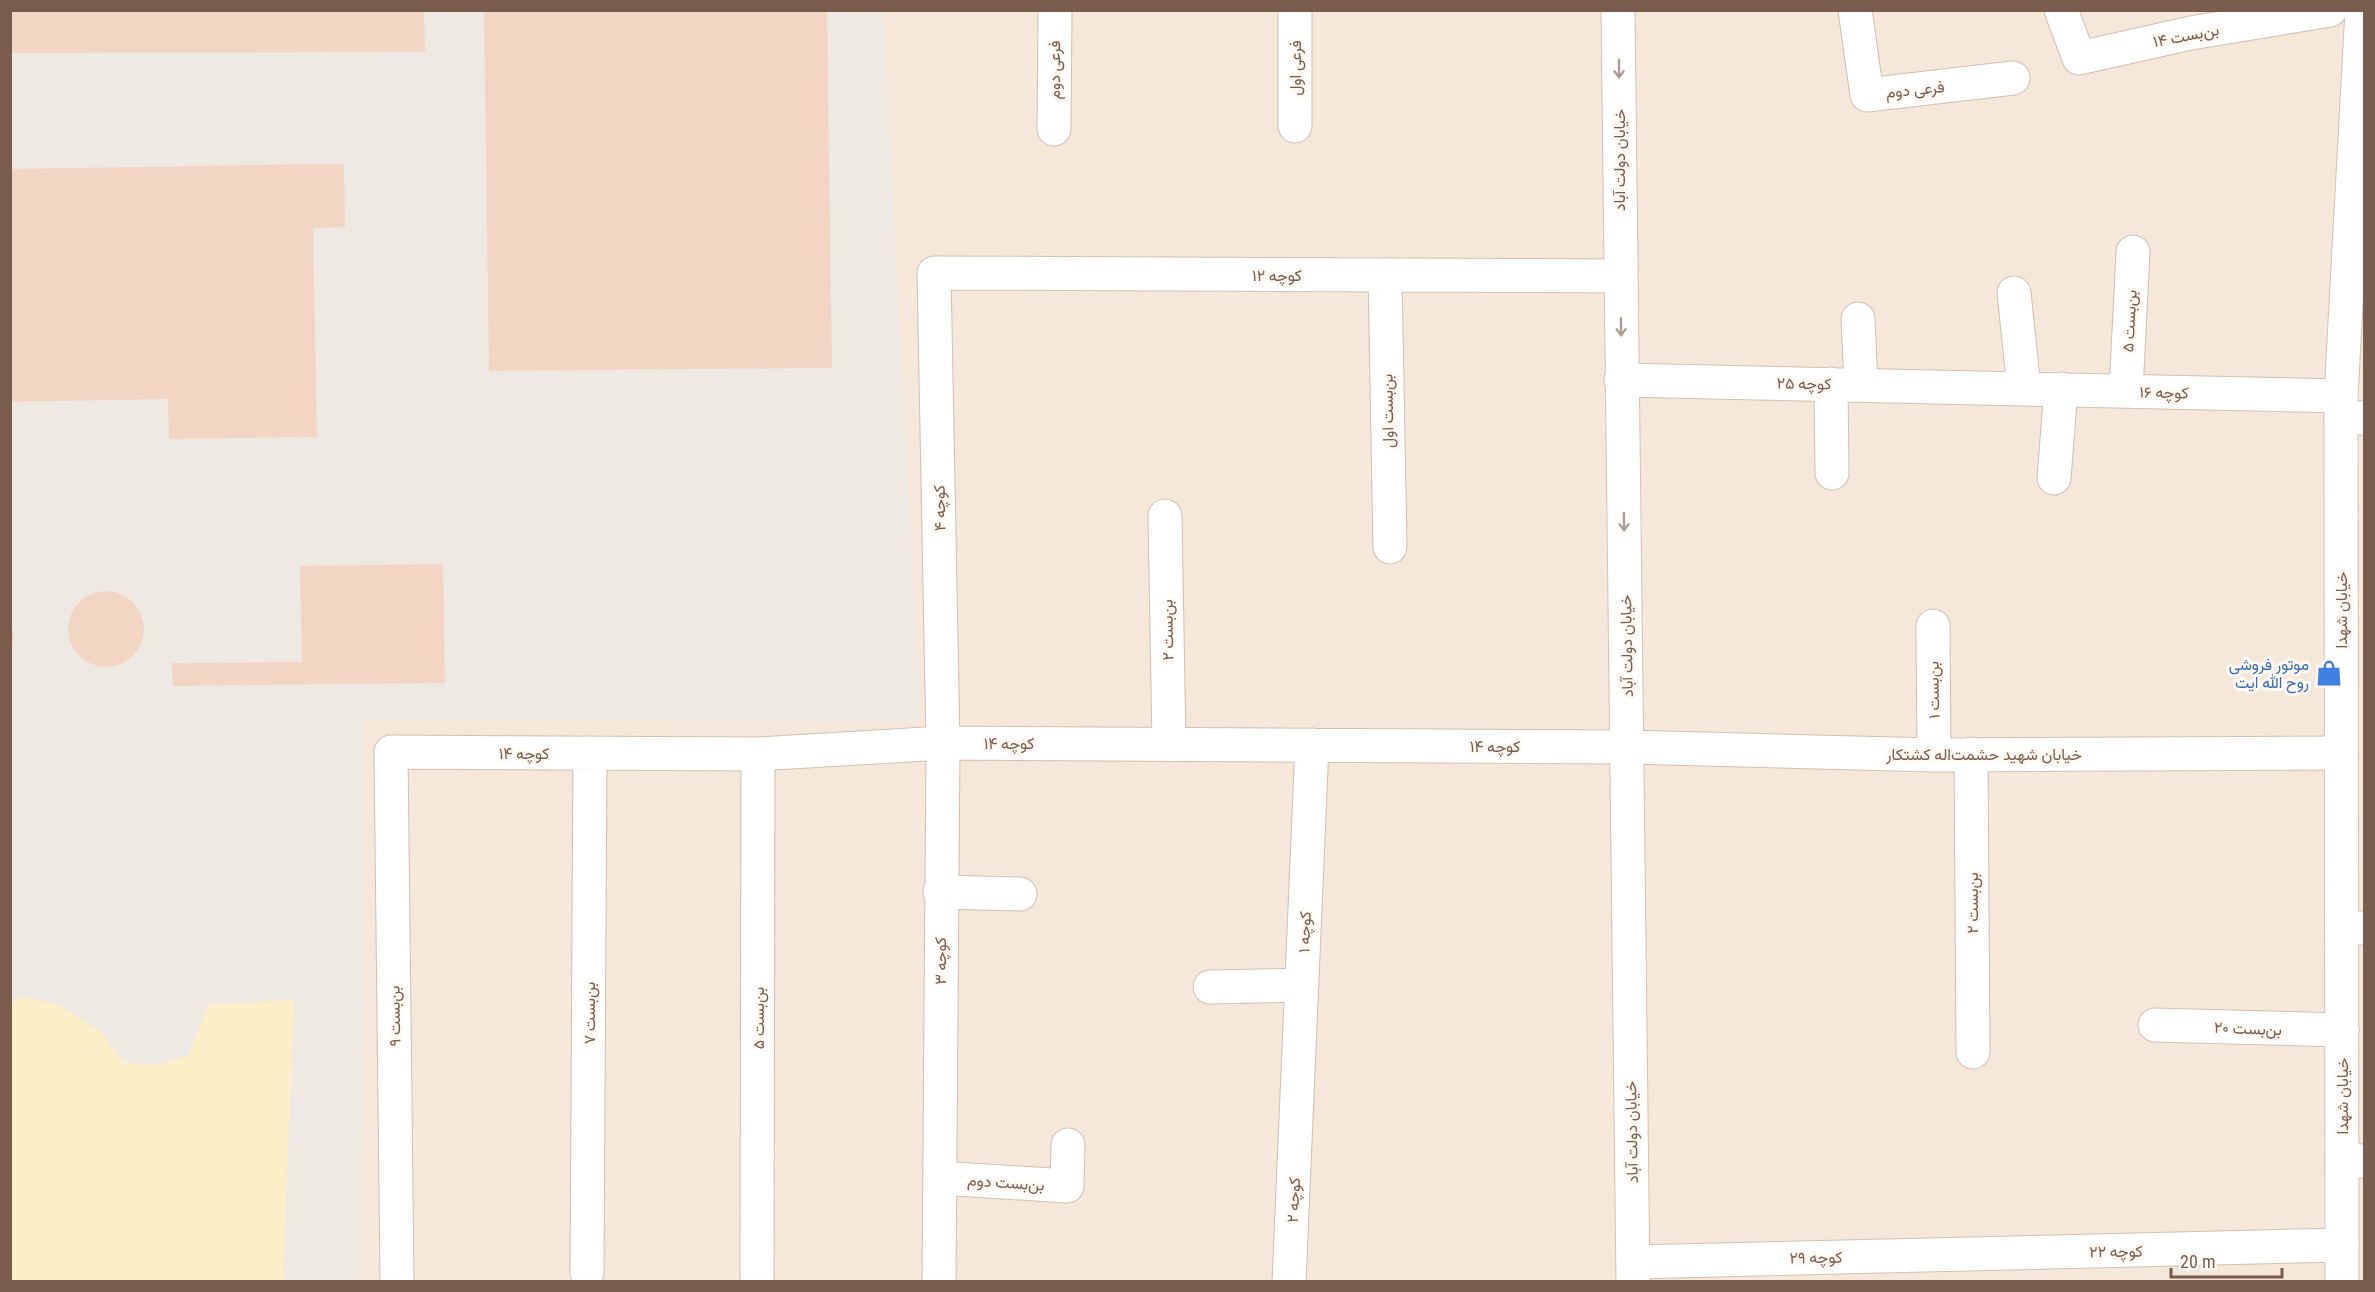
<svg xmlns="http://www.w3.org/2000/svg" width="2375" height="1292" font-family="'Roboto Condensed',Vazirmatn,sans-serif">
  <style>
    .residential { fill: #f5e8da }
    .industrial { fill: #efe9e4 }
    .sand { fill: #fcefc7 }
    .building { fill: #f3d5c3 }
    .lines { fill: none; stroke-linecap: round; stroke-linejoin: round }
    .street-casing { stroke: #d1beb0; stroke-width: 35 }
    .secondary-casing { stroke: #d6c0b0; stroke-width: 35 }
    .street { stroke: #fff; stroke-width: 33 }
    .secondary { stroke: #fff; stroke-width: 33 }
    .oneway { stroke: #af9d94 }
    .labels { text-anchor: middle; stroke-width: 6; stroke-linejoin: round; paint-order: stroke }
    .street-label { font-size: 16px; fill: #7a5c4d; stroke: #fffaf3 }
    .shop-label { font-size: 16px; fill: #366cbe; stroke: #fffaf3; text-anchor: end }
  </style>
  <rect width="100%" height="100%" fill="#fdf6ec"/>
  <path class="residential" d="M 11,11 L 2364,11 L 2364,1281 L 11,1281 Z"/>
  <path class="industrial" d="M 10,11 L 883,11 L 921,722 L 364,720 L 361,1281 L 11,1281 Z"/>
  <path class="sand" d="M 24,997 L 59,1005 L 100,1031 L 124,1063 L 158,1065 L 189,1055 L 208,1005 L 294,1000 L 283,1281 L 11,1281 L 11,1002 Z"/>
  <path class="building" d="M 10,10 L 424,10 L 425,52 L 10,53 Z
    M 484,10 L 827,10 L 832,368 L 489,371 Z
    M 312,164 L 344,164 L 345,227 L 313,228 L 317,437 L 169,439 L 168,399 L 10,402 L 10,169 Z
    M 443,564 L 445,683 L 173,686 L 172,663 L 302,662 L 300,566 Z
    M68 629a38 38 0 1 1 76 0a38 38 0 1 1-76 0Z
    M 10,622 L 14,635 L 12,651 L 10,651 Z"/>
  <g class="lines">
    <g class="street-casing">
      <path id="street" d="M 1855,10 L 1867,95 L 2013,78
        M 2061,10 L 2079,58 L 2191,33 L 2330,10
        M 1295,126 L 1295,10
        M 1054,129 L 1055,10
        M 1385,275 L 1390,547
        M 2014,293 L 2024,388
        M 1858,319 L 1861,385
        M 1621,380 L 2341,396
        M 1831,384 L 1832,473
        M 2126,391 L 2133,252
        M 2341,418 L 2364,418
        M 2054,478 L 2061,389
        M 1165,516 L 1169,744
        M 1933,626 L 1934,755
        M 1971,754 L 1973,1052
        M 940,892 L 1020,894
        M 2342,928 L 2364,928
        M 1210,987 L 1302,985
        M 2155,1025 L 2342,1030
        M 2342,1160 L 2364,1161
        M 940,1178 L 1067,1186 L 1068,1145
        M 1633,1262 L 2342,1245
        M 587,1273 L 590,753
        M 397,1280 L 391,752 L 758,754 L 943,743 L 1627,747 L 1934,755 L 2341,753
        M 757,1282 L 758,754
        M 939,1282 L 943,743 L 934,273 L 1620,276
        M 1289,1282 L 1312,745"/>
    </g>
    <g class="secondary-casing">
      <path id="secondary" d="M 1618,10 L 1633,1282
        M 2342,1282 L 2341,396 L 2362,10"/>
    </g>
    <use href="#street" class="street"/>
    <use href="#secondary" class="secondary"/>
  </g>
  <defs><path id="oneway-shaft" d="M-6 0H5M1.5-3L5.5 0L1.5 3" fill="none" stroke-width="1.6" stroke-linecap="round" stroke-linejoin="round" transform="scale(1.5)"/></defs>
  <g class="oneway">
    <use href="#oneway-shaft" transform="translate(1619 69) rotate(90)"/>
    <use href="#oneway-shaft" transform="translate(1621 327) rotate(89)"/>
    <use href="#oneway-shaft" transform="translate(1624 522) rotate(89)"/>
  </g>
  <defs>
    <g id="shop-bare" transform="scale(2.07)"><path d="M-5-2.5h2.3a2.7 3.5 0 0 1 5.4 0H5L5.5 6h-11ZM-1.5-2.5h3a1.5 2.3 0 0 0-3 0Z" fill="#3f7fe0" stroke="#fffaf3" stroke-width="2.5" paint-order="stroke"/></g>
  </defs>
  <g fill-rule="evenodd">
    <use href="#shop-bare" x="2329" y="673"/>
  </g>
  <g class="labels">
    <g class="street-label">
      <text transform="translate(2186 35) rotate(-11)" y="6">بن‌بست ۱۴</text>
      <text transform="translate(1295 68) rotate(-90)" y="6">فرعی اول</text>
      <text transform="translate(1054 70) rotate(-90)" y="6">فرعی دوم</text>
      <text transform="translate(1915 89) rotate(-6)" y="6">فرعی دوم</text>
      <text transform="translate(1619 160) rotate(-90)" y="6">خیابان دولت آباد</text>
      <text x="1277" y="281">کوچه ۱۲</text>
      <text transform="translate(2129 321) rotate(-87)" y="6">بن‌بست ۵</text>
      <text transform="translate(1804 383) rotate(1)" y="6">کوچه ۲۵</text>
      <text transform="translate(2164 392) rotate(1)" y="6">کوچه ۱۶</text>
      <text transform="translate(1387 411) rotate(-91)" y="6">بن‌بست اول</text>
      <text transform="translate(939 508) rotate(-91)" y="6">کوچه ۴</text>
      <text transform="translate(2341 610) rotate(-90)" y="6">خیابان شهدا</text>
      <text transform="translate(1167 630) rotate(-91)" y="6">بن‌بست ۲</text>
      <text transform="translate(1626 646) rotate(-91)" y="6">خیابان دولت آباد</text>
      <text transform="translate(1933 690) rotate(-91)" y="6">بن‌بست ۱</text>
      <text x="1009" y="749">کوچه ۱۴</text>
      <text x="1495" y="752">کوچه ۱۴</text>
      <text x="524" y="759">کوچه ۱۴</text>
      <text x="1984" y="760">خیابان شهید حشمت‌اله کشتکار</text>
      <text transform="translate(1972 903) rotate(-90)" y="6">بن‌بست ۲</text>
      <text transform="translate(1304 932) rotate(-88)" y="6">کوچه ۱</text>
      <text transform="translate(940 961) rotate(-90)" y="6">کوچه ۳</text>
      <text transform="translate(589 1013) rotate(-90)" y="6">بن‌بست ۷</text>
      <text transform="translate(394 1016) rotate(-91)" y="6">بن‌بست ۹</text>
      <text transform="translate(758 1018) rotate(-90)" y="6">بن‌بست ۵</text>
      <text transform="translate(2248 1028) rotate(2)" y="6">بن‌بست ۲۰</text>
      <text transform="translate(2342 1096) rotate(-90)" y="6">خیابان شهدا</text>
      <text transform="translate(1631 1132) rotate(-91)" y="6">خیابان دولت آباد</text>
      <text transform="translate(1006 1182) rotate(4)" y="6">بن‌بست دوم</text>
      <text transform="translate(1293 1200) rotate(-87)" y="6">کوچه ۲</text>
      <text transform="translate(2116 1251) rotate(-1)" y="6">کوچه ۲۲</text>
      <text transform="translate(1816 1257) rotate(-1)" y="6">کوچه ۲۹</text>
    </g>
    <g class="shop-label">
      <text x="2309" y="670">موتور فروشی<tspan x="2309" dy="18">روح الله ایت</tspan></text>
    </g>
  </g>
  <rect width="2375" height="1292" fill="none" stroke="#7a5c4d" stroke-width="24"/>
  <path d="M2171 1268v9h111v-9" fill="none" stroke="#7a5c4d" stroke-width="3"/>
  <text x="2180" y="1268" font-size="18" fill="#7a5c4d" stroke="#fffaf3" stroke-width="4.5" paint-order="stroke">20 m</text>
</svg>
